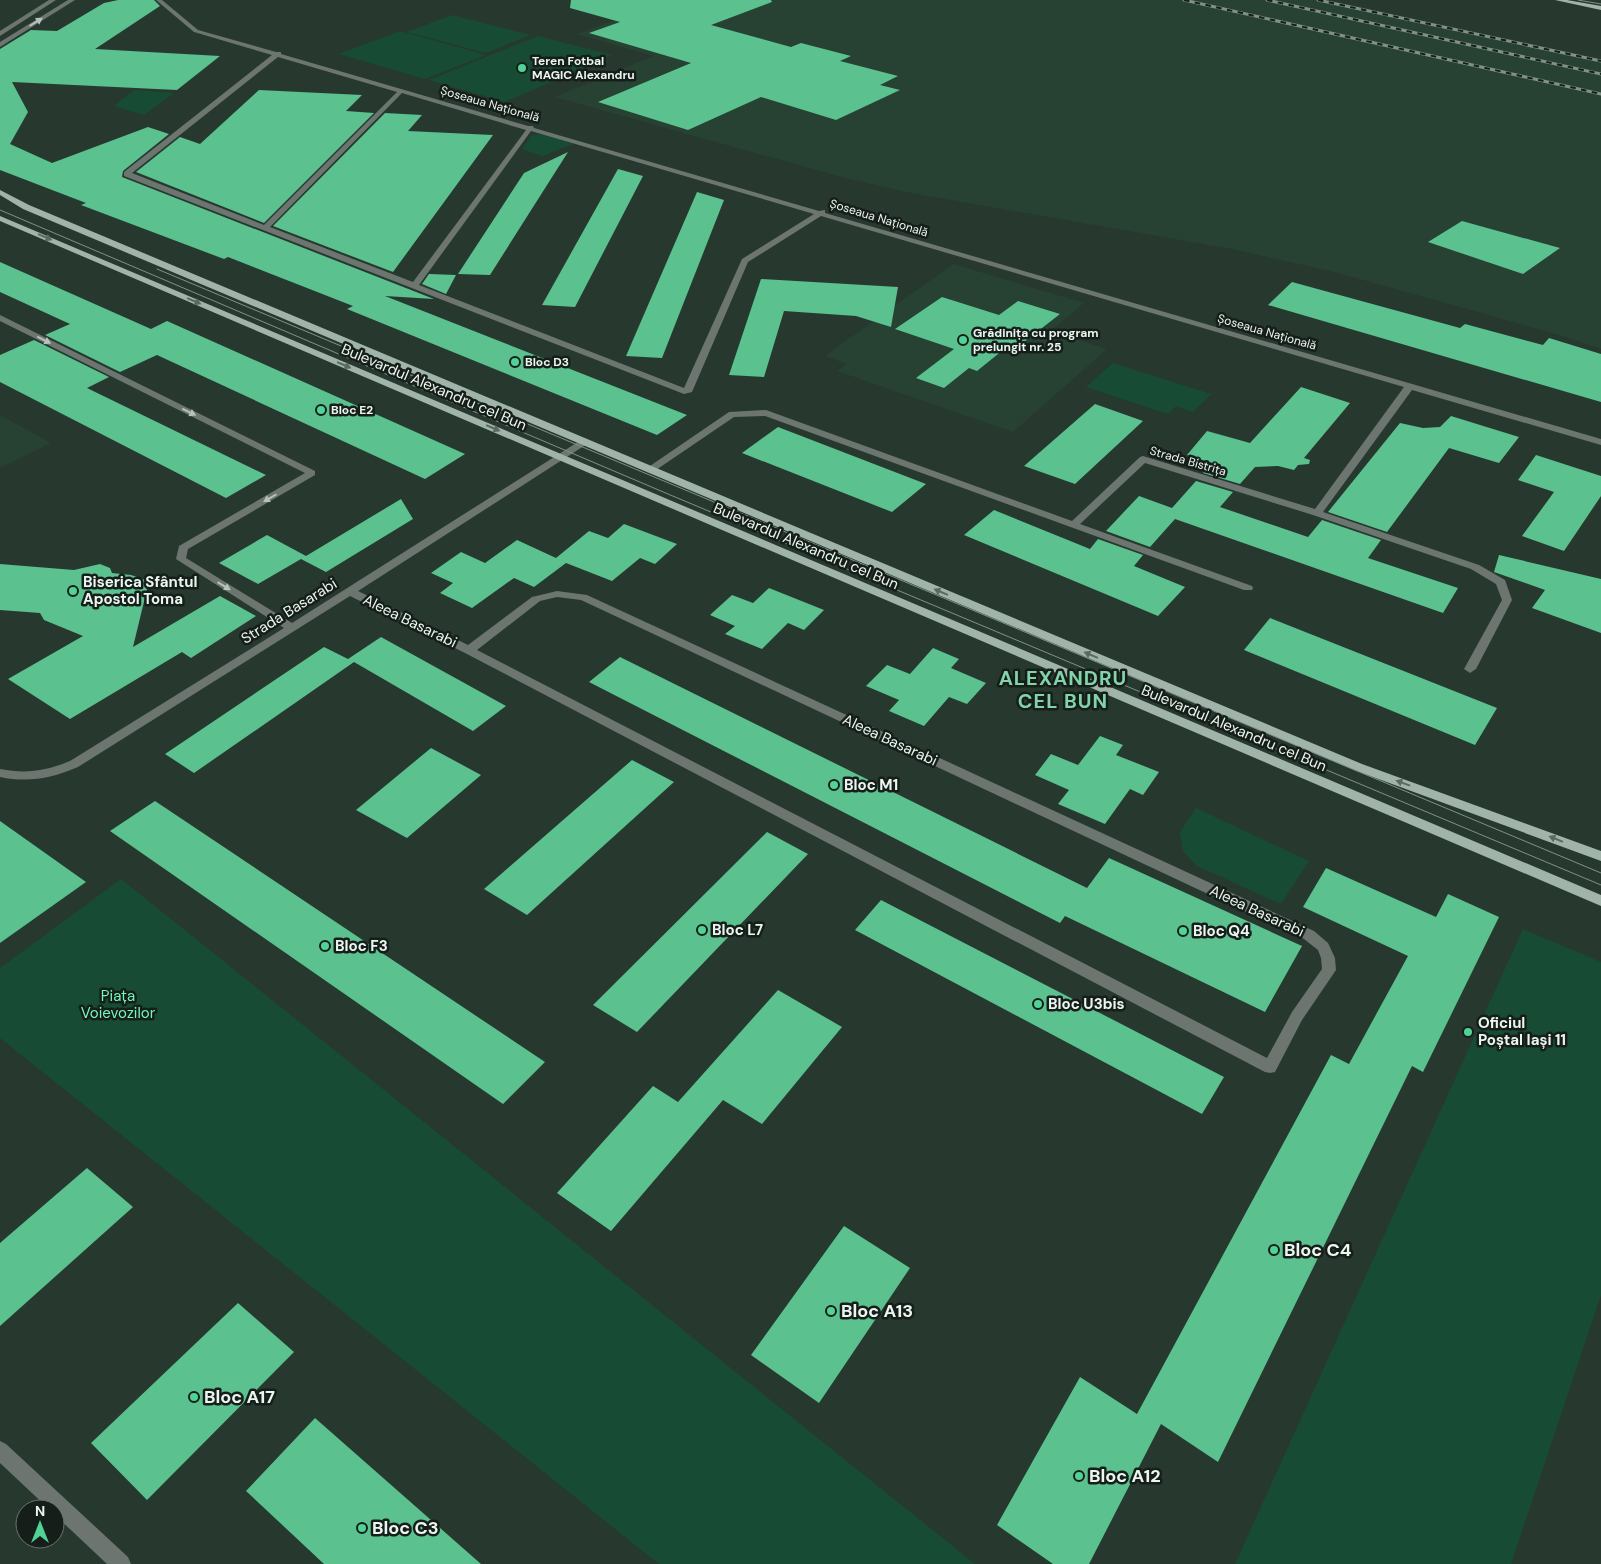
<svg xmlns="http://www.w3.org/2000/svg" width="1601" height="1564" font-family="'DM Sans',sans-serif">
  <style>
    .built { fill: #274133 }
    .green { fill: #174b34 }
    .building { fill: #5ac18f }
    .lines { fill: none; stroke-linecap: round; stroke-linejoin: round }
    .minor { fill: #6c756f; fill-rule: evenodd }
    .major { fill: #a1b4a9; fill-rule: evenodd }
    .tram { stroke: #819188; stroke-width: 1 }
    .rail-casing { stroke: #819188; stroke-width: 3 }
    .rail { stroke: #161e1a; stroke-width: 2; stroke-dasharray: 5.5; stroke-linecap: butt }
    .oneway { fill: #b8c2bc }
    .oneway2 { fill: #5c6962 }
    .poi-dot { fill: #51d397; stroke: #161e1a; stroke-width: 2 }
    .labels { text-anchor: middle; stroke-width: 5; stroke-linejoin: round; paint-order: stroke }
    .far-poi-label { font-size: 12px; font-weight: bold; fill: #eaf6ef; stroke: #161e1a; text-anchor: start }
    .far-street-label { font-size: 12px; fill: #eaf6ef; stroke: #161e1a }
    .street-label { font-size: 15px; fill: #eaf6ef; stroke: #161e1a }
    .poi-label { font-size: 15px; font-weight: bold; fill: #eaf6ef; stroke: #161e1a; text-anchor: start }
    .park-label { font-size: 15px; fill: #71f9b8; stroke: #161e1a }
    .near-poi-label { font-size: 18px; font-weight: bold; fill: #eaf6ef; stroke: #161e1a; text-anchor: start }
    .district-label { font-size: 20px; font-weight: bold; letter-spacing: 1px; fill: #82d3a9; stroke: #161e1a }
  </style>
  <rect width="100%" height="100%" fill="#27392f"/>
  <path class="built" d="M 670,0 L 1328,0 L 1601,59 L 1601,349 L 1556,334 L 1338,273 L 1232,249 L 911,193 L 845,178 L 555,97 L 653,56 L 577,34 Z
    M 953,264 L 1084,303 L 1051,331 L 1107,349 L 1013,432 L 837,371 L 847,364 L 825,356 Z
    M 0,415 L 51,443 L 0,468 Z"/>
  <path class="green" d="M 452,15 L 530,35 L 486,53 L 407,32 Z
    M 400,31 L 486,55 L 425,79 L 339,54 Z
    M 538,36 L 612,55 L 505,102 L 429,80 Z
    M 134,90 L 174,93 L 144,115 L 114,106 Z
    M 547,134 L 573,144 L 542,156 L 522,149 L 532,135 Z
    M 1113,363 L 1211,394 L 1193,412 L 1176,406 L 1168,414 L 1086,387 Z
    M 1196,808 L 1309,861 L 1281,904 L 1197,866 L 1183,851 L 1180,832 Z
    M 121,879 L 975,1564 L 659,1564 L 0,1038 L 0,968 Z
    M 1523,929 L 1601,962 L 1601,1295 L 1511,1564 L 1235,1564 Z"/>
  <path class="building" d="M 118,0 L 154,0 L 160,6 L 95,49 L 220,56 L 177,90 L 12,82 L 28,112 L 10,144 L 52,163 L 148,127 L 169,134 L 123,171 L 122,177 L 434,299 L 385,296 L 687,415 L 657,435 L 347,309 L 353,306 L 228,257 L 224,259 L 81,205 L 86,203 L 0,170 L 0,49 L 31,30 L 57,31 L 104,3 Z
    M 571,0 L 771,0 L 772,2 L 711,25 L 791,47 L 801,43 L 851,56 L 840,61 L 898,76 L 880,85 L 900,90 L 836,120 L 761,97 L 688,130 L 598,102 L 691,63 L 589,33 L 620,22 L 570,8 Z
    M 259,90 L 362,95 L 346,111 L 374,113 L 264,223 L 136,172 L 180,137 L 200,144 Z
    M 385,113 L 422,115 L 408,131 L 493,135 L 393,272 L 273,226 Z
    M 568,152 L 490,275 L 458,274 L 524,173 Z
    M 618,169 L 643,176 L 575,307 L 542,305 Z
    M 697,192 L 724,200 L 662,358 L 626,356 Z
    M 1462,221 L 1480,226 L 1560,248 L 1523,274 L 1428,242 Z
    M 0,262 L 151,329 L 167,321 L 465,454 L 425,479 L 157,355 L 120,372 L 45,335 L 70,324 L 0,292 Z
    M 429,274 L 456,275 L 446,294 L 422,284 Z
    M 761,279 L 898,287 L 891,327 L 856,316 L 784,311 L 764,377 L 729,375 Z
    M 1292,282 L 1460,328 L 1465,324 L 1543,345 L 1549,338 L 1601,354 L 1601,402 L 1268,305 Z
    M 942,297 L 999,315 L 1018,301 L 1060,314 L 1010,353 L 1003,350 L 977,371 L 969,368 L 944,388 L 916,378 L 954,349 L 895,329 Z
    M 34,340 L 109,377 L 87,388 L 266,475 L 226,498 L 0,382 L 0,355 Z
    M 1301,387 L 1350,403 L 1304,458 L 1310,460 L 1309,464 L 1298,465 L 1294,470 L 1278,466 L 1255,467 L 1240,484 L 1203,473 L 1212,463 L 1187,455 L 1207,431 L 1250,443 Z
    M 1095,404 L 1143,421 L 1075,484 L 1024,466 Z
    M 1451,416 L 1519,437 L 1499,463 L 1449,448 L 1387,532 L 1328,512 L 1400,423 L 1423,428 L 1440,427 Z
    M 778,427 L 926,484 L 892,512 L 742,453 Z
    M 1536,455 L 1601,476 L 1601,496 L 1564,551 L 1522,536 L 1554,492 L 1518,480 Z
    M 1196,481 L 1233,492 L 1220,507 L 1308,537 L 1322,520 L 1381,540 L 1368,558 L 1458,588 L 1443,613 L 1175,519 L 1150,547 L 1106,531 L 1139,496 L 1172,508 Z
    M 401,499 L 413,519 L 326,572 L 301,559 L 258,584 L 219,563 L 267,535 L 306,556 Z
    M 994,510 L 1090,549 L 1098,539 L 1143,555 L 1134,566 L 1185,587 L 1158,616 L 964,535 Z
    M 624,524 L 677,544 L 655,564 L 640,558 L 612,581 L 566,563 L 534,587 L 514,578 L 472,608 L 440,593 L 453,583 L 431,573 L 461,552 L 485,563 L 517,540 L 556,558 L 589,531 L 608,538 Z
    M 1499,555 L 1601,579 L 1601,633 L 1532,608 L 1545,590 L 1494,572 Z
    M 0,564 L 74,570 L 100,564 L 110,568 L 112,573 L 131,575 L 149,581 L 133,647 L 220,596 L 256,616 L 191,658 L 182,652 L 70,719 L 8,679 L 83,636 L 44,620 L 40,613 L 0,610 Z
    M 769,588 L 824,610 L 804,630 L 788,623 L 762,649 L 725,634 L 735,626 L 710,615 L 732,595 L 753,603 Z
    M 1270,618 L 1497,708 L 1475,745 L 1244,650 Z
    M 381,637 L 506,706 L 473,731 L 354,662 L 194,773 L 165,754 L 324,647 L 348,659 Z
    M 933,648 L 959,659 L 951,668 L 986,683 L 967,704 L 949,697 L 924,726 L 889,711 L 899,700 L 866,686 L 887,665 L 910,674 Z
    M 620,657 L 1087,888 L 1109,858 L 1302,946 L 1265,1012 L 1065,916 L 1060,923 L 589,682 Z
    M 1100,736 L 1123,745 L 1116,755 L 1159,772 L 1143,795 L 1130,789 L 1105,824 L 1058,804 L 1069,790 L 1035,775 L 1051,754 L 1078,765 Z
    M 431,748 L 481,775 L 407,838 L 356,810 Z
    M 632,760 L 674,782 L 527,915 L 484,889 Z
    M 155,801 L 545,1062 L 503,1104 L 110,831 Z
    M 0,821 L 86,882 L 0,943 Z
    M 767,832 L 808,854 L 637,1032 L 593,1005 Z
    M 1326,868 L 1436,917 L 1448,894 L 1499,917 L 1423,1072 L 1412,1066 L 1218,1462 L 1161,1424 L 1089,1564 L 1053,1564 L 997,1525 L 1080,1377 L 1137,1414 L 1331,1055 L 1349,1064 L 1408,956 L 1303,907 Z
    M 881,900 L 1224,1077 L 1202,1114 L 855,930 Z
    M 778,990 L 842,1027 L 762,1124 L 723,1100 L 611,1231 L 557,1193 L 653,1086 L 678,1102 Z
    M 87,1168 L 133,1207 L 0,1326 L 0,1243 Z
    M 844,1226 L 910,1268 L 819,1403 L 751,1355 Z
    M 238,1303 L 294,1352 L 147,1500 L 91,1443 Z
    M 315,1418 L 481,1564 L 324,1564 L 246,1491 Z"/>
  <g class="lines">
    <path class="minor" d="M 49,0 L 56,0 L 0,36 L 0,31 Z
      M 68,0 L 75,0 L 0,47 L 0,42 Z
      M 156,0 L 162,0 L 198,30 L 276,52 L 281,52 L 281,54 L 528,126 L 533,126 L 534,128 L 819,211 L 825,210 L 825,213 L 1601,439 L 1601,445 L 1412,390 L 1323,512 L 1479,565 L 1505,580 L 1512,600 L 1476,669 L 1470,673 L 1464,669 L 1502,600 L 1496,584 L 1471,569 L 1313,515 L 1145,463 L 1080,524 L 1252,586 L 1253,588 L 1252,590 L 1244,590 L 765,416 L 734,417 L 653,472 L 647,472 L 647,468 L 729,412 L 766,410 L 1072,521 L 1140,457 L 1143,456 L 1315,509 L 1404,387 L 821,216 L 748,262 L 692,392 L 684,394 L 124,176 L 124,172 L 272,55 L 194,32 ZM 278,57 L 397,92 L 264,225 L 132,173 ZM 402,93 L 526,130 L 413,282 L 270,227 ZM 531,131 L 814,214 L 742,259 L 684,388 L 419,285 Z
      M 0,315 L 315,471 L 315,475 L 188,549 L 186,558 L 292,623 L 581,440 L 587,440 L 587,444 L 358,591 L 468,645 L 532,597 L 557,591 L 587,595 L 1314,931 L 1328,943 L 1335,958 L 1336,970 L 1302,1020 L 1275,1072 L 1270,1073 L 1265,1072 L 465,653 L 350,596 L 78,767 C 52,778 29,783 0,777 L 0,769 C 26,774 46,771 70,761 L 284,628 L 176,559 L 179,546 L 305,473 L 0,321 ZM 557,597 L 581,600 L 1304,939 L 1318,950 L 1321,958 L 1322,969 L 1292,1012 L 1267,1058 L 477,650 L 540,601 Z
      M 0,1441 L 6,1444 L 128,1557 L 131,1564 L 107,1564 L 55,1515 L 55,1509 L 49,1509 L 0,1463 Z"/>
    <path class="major" d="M 1555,0 L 1567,0 L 1601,6 L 1601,10 Z
      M 0,190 L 29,205 L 1362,764 L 1601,851 L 1601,861 L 1354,770 L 23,209 L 0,195 Z
      M 0,216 L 1601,895 L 1601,906 L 0,221 Z"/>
    <path class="tram" d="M 1578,0 L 1601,4
      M 0,210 L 668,494 L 1601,885
      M 157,269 L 1601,873"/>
    <g class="rail-casing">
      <path id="rail" d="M 1184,0 L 1601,94
        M 1267,0 L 1601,74
        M 1318,0 L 1601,61"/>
    </g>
    <use href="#rail" class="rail"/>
  </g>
  <defs><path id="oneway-solid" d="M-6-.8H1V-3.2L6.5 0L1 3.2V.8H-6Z" transform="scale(1.25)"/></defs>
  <g class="oneway">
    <use href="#oneway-solid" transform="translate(36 22) rotate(-32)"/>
    <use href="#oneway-solid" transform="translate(44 340) rotate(26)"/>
    <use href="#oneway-solid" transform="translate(189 412) rotate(26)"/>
    <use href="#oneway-solid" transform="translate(270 498) rotate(150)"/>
    <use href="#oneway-solid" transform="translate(224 586) rotate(31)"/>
  </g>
  <g class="oneway2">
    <use href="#oneway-solid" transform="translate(45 237) rotate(23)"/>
    <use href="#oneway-solid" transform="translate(194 301) rotate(23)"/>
    <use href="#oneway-solid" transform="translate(344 365) rotate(23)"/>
    <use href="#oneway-solid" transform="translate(493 428) rotate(23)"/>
    <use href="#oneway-solid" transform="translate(941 592) rotate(-157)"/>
    <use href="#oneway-solid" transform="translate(1091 655) rotate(-157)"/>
    <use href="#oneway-solid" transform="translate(1403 783) rotate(-160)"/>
    <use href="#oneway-solid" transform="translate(1556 839) rotate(-158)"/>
  </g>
  <g class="poi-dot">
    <circle cx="522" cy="68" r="5"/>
    <circle cx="963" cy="340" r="5"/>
    <circle cx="515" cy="362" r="5"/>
    <circle cx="321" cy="410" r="5"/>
    <circle cx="73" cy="591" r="5"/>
    <circle cx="834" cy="785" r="5"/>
    <circle cx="702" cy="930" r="5"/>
    <circle cx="1183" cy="931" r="5"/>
    <circle cx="325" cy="946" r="5"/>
    <circle cx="1038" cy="1004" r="5"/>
    <circle cx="1468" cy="1032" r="5"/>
    <circle cx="1274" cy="1250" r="5"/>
    <circle cx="831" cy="1311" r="5"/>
    <circle cx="194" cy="1397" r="5"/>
    <circle cx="1079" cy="1476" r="5"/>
    <circle cx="362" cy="1528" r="5"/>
  </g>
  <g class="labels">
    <g class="far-poi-label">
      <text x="532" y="65">Teren Fotbal<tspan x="532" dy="14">MAGIC Alexandru</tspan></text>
      <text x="973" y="337">Grădinița cu program<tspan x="973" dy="14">prelungit nr. 25</tspan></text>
      <text x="525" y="366">Bloc D3</text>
      <text x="331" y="414">Bloc E2</text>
    </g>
    <g class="far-street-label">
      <text transform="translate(490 104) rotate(16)" y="4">Șoseaua Națională</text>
      <text transform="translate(879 218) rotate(17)" y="4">Șoseaua Națională</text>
      <text transform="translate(1267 332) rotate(16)" y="4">Șoseaua Națională</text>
      <text transform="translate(1188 461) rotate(16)" y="4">Strada Bistrița</text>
    </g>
    <g class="street-label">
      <text transform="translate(434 387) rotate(23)" y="5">Bulevardul Alexandru cel Bun</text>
      <text transform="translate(806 546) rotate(23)" y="5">Bulevardul Alexandru cel Bun</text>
      <text transform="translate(289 611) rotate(-32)" y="5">Strada Basarabi</text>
      <text transform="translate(410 621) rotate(26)" y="5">Aleea Basarabi</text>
      <text transform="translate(1234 728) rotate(23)" y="5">Bulevardul Alexandru cel Bun</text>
      <text transform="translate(890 740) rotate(25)" y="5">Aleea Basarabi</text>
      <text transform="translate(1257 911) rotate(25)" y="5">Aleea Basarabi</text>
    </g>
    <g class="poi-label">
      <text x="83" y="587">Biserica Sfântul<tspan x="83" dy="17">Apostol Toma</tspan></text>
      <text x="844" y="790">Bloc M1</text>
      <text x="712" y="935">Bloc L7</text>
      <text x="1193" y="936">Bloc Q4</text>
      <text x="335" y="951">Bloc F3</text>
      <text x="1048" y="1009">Bloc U3bis</text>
      <text x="1478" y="1028">Oficiul<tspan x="1478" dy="17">Poștal Iași 11</tspan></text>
    </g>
    <g class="park-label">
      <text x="118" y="1001">Piața<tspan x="118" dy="17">Voievozilor</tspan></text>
    </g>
    <g class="near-poi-label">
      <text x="1284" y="1256">Bloc C4</text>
      <text x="841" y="1317">Bloc A13</text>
      <text x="204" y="1403">Bloc A17</text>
      <text x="1089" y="1482">Bloc A12</text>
      <text x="372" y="1534">Bloc C3</text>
    </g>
    <g class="district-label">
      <text x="1063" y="685">ALEXANDRU<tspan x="1063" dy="23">CEL BUN</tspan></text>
    </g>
  </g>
  <g transform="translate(40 1524)"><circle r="24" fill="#161e1a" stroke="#6b746f"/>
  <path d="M0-4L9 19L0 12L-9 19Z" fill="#51d397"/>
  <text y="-8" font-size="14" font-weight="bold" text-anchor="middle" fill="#eaf6ef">N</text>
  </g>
</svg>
